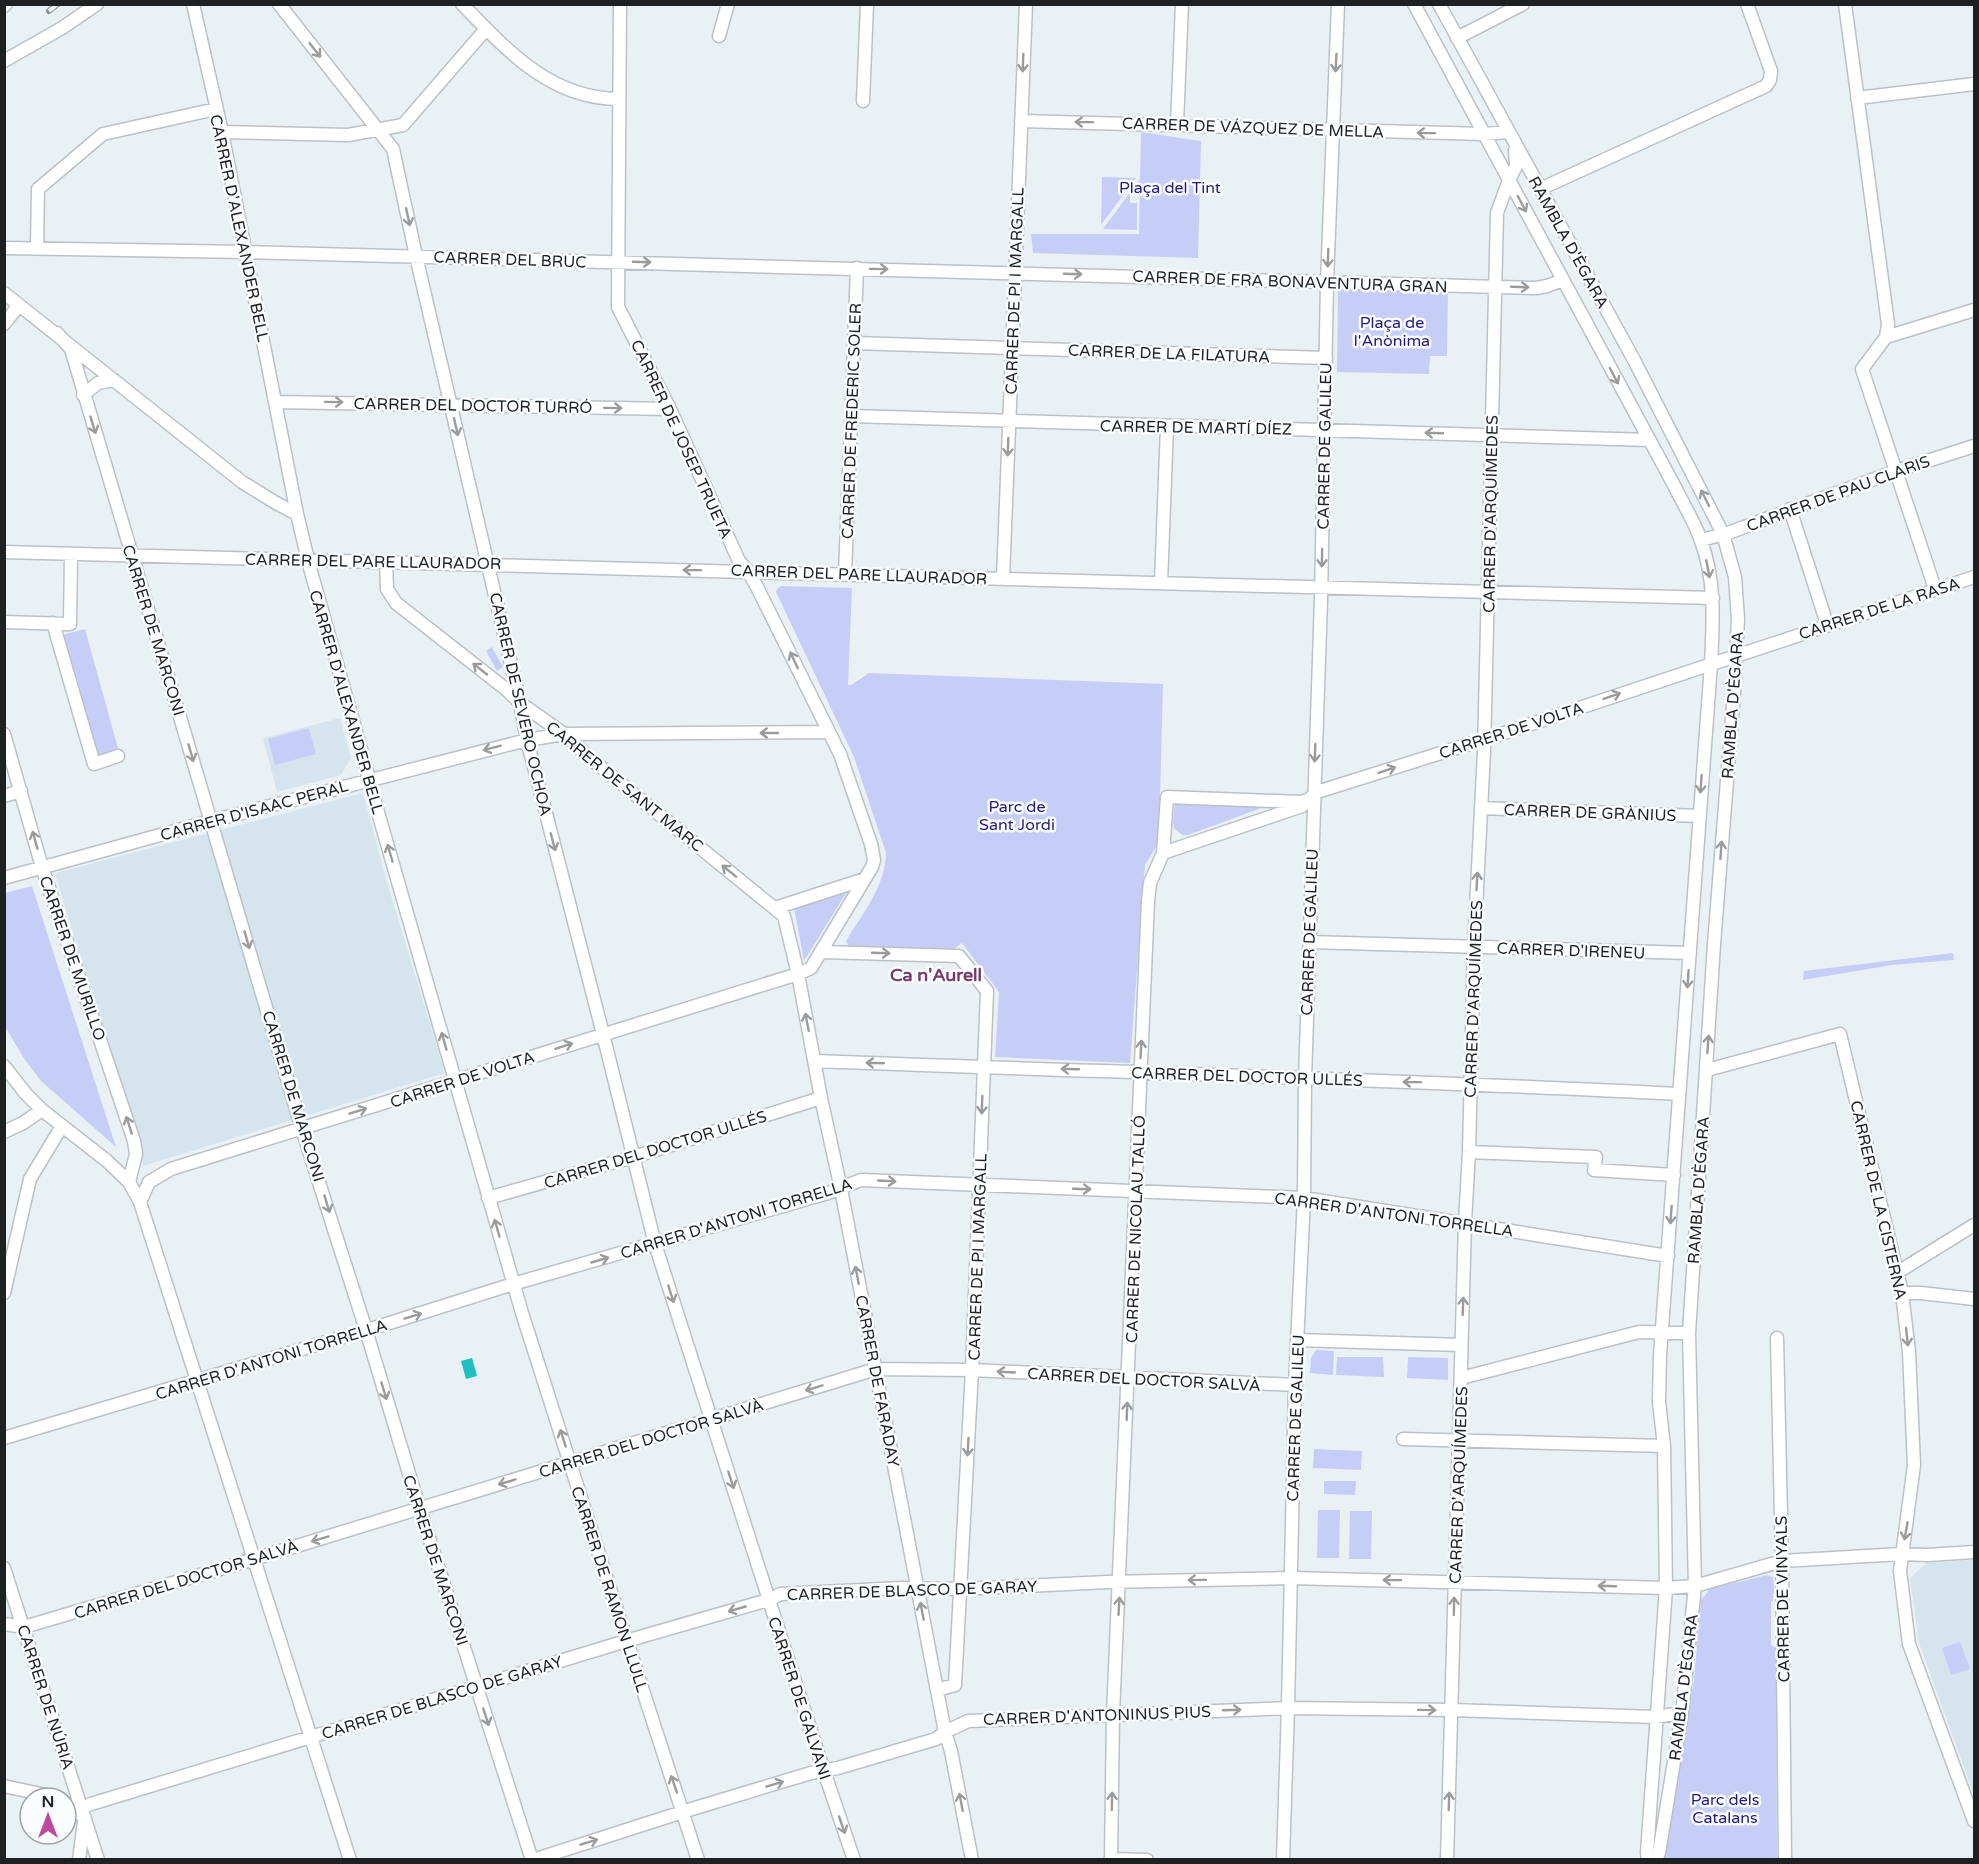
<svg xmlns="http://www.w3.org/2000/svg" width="1979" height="1864" font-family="'Varela Round',sans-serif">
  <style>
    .built { fill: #d6e4ed }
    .green { fill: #c6cef8 }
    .water { fill: #1ec0bf }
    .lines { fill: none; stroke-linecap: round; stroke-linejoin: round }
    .minor-casing { stroke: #bbc1c5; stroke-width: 15 }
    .minor { stroke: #fff; stroke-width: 12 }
    .rail-casing { stroke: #898e90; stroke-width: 6 }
    .rail { stroke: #fafdff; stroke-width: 4; stroke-dasharray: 11; stroke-linecap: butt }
    .oneway { stroke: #9a9b9c }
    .labels { text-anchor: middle; stroke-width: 5; stroke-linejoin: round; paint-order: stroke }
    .street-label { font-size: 16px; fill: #1e2122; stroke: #fafdff }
    .park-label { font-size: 16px; fill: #241b79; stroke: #fafdff }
    .neighbourhood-label { font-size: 18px; font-weight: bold; fill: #763b65; stroke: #fafdff }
  </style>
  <rect width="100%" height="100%" fill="#eaf1f5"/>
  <path class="built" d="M 340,718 L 351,758 L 341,775 L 277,792 L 263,738 Z
    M 363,793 L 386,879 L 445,1073 L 143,1166 L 55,873 Z
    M 1974,1560 L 1974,1795 L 1919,1643 L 1910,1578 L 1926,1563 Z"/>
  <path class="green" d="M 1141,132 L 1201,141 L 1198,258 L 1033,253 L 1031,234 L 1139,234 L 1140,181 L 1138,193 L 1130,193 L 1130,203 L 1137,203 L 1137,230 L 1103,229 L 1140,179 Z
    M 1102,177 L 1136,178 L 1101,225 Z
    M 1338,288 L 1448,290 L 1447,356 L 1430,356 L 1429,374 L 1337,372 Z
    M 781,586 L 852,588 L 848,685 L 851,685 L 869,673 L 1163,684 L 1159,836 L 1156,847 L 1145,865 L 1130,1063 L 995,1057 L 999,992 L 962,943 L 954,949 L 849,947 L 846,941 C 863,913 885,887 886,853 L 854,757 L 776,592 L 777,589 Z
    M 85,629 L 119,752 L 97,758 L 62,635 Z
    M 492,647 L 503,667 L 497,671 L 486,651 Z
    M 309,728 L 316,754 L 275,765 L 268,739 Z
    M 1175,803 L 1267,806 L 1188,835 L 1182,835 L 1174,828 L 1173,823 Z
    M 32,886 L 116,1147 L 41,1081 L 25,1060 L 5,1027 L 5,893 Z
    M 848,890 L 804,961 L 794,908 Z
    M 1953,953 L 1954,960 L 1892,965 L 1803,980 L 1804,971 Z
    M 1316,1350 L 1334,1351 L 1333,1375 L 1310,1373 L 1311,1358 Z
    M 1337,1357 L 1383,1357 L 1384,1377 L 1336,1375 Z
    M 1408,1357 L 1448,1358 L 1448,1380 L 1407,1378 Z
    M 1314,1449 L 1362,1451 L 1361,1470 L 1313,1468 Z
    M 1324,1481 L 1356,1481 L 1355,1495 L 1324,1494 Z
    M 1318,1510 L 1340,1510 L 1339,1558 L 1317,1558 Z
    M 1350,1511 L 1372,1511 L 1371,1559 L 1349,1559 Z
    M 1767,1575 L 1773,1577 L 1775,1594 L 1773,1594 L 1773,1601 L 1771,1602 L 1771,1645 L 1776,1648 L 1777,1859 L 1663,1860 L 1694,1680 L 1701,1600 L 1710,1589 Z
    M 1960,1642 L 1970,1669 L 1951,1675 L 1942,1648 Z"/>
  <path class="water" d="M 472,1358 L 477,1376 L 466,1379 L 461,1361 Z"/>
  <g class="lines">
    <g class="minor-casing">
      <path id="minor" d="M 193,4 L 222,132 L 297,514 L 310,568 L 366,767 L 369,781 L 522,1313 L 623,1629 L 698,1860
        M 279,4 L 393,149 L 416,256 L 520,703 L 527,740 L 603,1034 L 655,1244 L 819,1756 L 854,1860
        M 462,4 C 507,50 550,99 619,99
        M 1414,4 L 1675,487 C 1683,504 1695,522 1701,541 C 1716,581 1713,622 1711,664 L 1660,1355 L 1659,1402 L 1664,1446 L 1666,1588 L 1647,1853 L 1648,1860
        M 1439,4 L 1634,360 L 1723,534 L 1735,577 L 1738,619 L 1734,693 L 1714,944 L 1689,1333 L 1695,1586 L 1682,1713 L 1659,1853 L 1656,1860
        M 1845,4 L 1888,324 L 1886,337 L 1862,369 L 1935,589
        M 4,6 L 6,4
        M 719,36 L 728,4
        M 1457,38 L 1523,4
        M 4,61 L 62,28 L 97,4
        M 1857,98 L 1974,84
        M 863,101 L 867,4
        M 1021,121 L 1484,134 L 1508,132
        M 1177,124 L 1182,4
        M 222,132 L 348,135 L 403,125 L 486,29
        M 1540,189 L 1766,86 L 1770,80 L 1771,71 L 1747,4
        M 37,247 L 38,189 L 103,134 L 216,109
        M 4,248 L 246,252 L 1536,288 L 1547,286 L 1563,280
        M 4,293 L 242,482 L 276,503 L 297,514
        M 4,324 L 19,305
        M 57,333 L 71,349 L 302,1129 L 366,1330 L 416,1497 L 532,1860
        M 1886,337 L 1974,310
        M 854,343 L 1326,358
        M 83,395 L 98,383 L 114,380
        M 276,402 L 670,409
        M 851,416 C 1117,425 1383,431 1649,440
        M 1790,509 L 1827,624
        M 1701,540 L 1728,533 L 1896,471 L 1974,446
        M 4,552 L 1713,598
        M 386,562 L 387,589 L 396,603 L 507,690 L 520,703 L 564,734 L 591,759 L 784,916 L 798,974 L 821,1098 L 841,1189 L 945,1732 L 951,1751 L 972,1860
        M 845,574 L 857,268
        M 1003,578 L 1026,4
        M 1161,582 L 1167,427
        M 4,622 L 70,624 L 71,554
        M 53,623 L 94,764 L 118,756
        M 4,734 L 42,867 L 134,1141 L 136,1154 L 129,1182
        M 4,796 L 21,791
        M 1314,797 L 1302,802 L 1167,797 L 1163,853 L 1302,806 L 1317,792 L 1495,736 L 1974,577
        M 1481,808 L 1699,816
        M 4,878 L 211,821 L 527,740 L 564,734 L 828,732
        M 775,908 L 865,879
        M 1309,942 L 1690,953
        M 823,952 L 959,956 L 987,991 L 972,1370 L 955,1685 L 937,1690
        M 815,1061 C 1103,1072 1391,1079 1679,1094
        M 4,1066 L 26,1094 L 42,1110 L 107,1161 L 129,1182 L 140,1202 L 350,1860
        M 1707,1070 L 1840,1034 L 1902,1293 L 1909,1352 L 1914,1465 L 1900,1571 L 1909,1644 L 1974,1821
        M 4,1132 L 23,1123 L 42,1110
        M 1469,1152 L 1596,1157 L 1594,1170 L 1674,1175
        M 488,1198 L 633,1157 L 821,1098
        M 140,1202 L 149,1182 L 171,1169 L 798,974 L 811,968 L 872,867 L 874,860 L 871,844 L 840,754 L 757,587 L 748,571 L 739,561 L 670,409 L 618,307 L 620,4
        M 1898,1272 L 1974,1225
        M 4,1293 L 30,1179 L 62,1126
        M 1902,1293 L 1921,1293 L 1974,1299
        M 1777,1338 L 1782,1561 L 1785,1860
        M 1297,1340 L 1461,1345
        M 1461,1378 L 1639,1332 L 1689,1333
        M 4,1438 L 380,1326 L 513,1284 L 828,1193 L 861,1180 L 1304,1198 L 1668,1256
        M 1403,1439 L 1664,1446
        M 4,1568 L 98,1860
        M 4,1624 L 24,1627 L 254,1559 L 876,1369 L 972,1370 L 1295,1385
        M 4,1786 L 59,1798
        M 66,1803 L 85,1818
        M 82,1808 L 91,1804 L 626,1641 L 768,1600 L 781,1594 L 902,1588 L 961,1589 L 1108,1582 L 1290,1578 L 1666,1588 L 1695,1586 L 1782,1561 L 1901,1554 L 1928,1555 L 1974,1552
        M 1111,1859 L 1147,1860
        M 79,1860 L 84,1822
        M 533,1860 L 695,1808 L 811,1773 L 838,1768 L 936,1739 L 945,1732 L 968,1721 L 1288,1708 L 1452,1710 L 1655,1717 L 1682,1713
        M 1111,1860 L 1113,1714 L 1148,901 L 1150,883 L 1163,853
        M 1283,1860 L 1288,1708 L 1295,1385 L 1304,1198 L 1305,1079 L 1321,599 L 1327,282 L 1338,4
        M 1447,1860 L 1465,1222 L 1469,1152 L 1474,947 L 1484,751 L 1497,213 L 1509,180 L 1516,166 L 1515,150"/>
    </g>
    <use href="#minor" class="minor"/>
    <g class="rail-casing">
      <path id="rail" d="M 49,11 L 58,4"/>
    </g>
    <use href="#rail" class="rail"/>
  </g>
  <defs><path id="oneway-shaft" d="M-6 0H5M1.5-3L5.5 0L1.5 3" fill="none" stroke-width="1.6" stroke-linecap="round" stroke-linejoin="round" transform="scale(1.5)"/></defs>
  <g class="oneway">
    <use href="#oneway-shaft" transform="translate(315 50) rotate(52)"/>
    <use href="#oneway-shaft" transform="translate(1023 63) rotate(92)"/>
    <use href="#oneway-shaft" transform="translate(1336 63) rotate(93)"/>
    <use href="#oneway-shaft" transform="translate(1084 122) rotate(-179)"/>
    <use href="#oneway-shaft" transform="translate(1426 133) rotate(-179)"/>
    <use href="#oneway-shaft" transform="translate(1522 204) rotate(62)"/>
    <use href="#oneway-shaft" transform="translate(408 217) rotate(78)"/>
    <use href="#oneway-shaft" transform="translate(1328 258) rotate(92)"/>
    <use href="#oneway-shaft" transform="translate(642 262) rotate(2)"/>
    <use href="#oneway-shaft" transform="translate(879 269) rotate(1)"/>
    <use href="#oneway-shaft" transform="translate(1073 274) rotate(2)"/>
    <use href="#oneway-shaft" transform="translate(1520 287) rotate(2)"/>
    <use href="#oneway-shaft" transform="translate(1614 376) rotate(62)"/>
    <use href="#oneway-shaft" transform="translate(334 402) rotate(1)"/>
    <use href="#oneway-shaft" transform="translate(613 408) rotate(1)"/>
    <use href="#oneway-shaft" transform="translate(93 425) rotate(73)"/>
    <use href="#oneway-shaft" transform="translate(456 427) rotate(77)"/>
    <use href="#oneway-shaft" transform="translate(1434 433) rotate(-178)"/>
    <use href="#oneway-shaft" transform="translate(1008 447) rotate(92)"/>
    <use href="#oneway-shaft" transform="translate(1705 498) rotate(-117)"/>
    <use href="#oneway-shaft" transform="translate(1322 558) rotate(91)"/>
    <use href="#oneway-shaft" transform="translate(1708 569) rotate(79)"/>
    <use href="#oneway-shaft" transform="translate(692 570) rotate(-179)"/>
    <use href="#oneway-shaft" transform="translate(794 660) rotate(-115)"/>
    <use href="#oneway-shaft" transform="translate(480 669) rotate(-142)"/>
    <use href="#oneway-shaft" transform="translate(1612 696) rotate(-19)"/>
    <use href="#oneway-shaft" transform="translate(769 733) rotate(180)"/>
    <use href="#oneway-shaft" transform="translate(492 748) rotate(165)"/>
    <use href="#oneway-shaft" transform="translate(191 753) rotate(74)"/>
    <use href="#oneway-shaft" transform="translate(1315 753) rotate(92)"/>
    <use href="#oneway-shaft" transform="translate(1387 770) rotate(-18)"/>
    <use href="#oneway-shaft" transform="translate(1701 784) rotate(94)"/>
    <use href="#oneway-shaft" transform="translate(35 840) rotate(-106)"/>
    <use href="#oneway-shaft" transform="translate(553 842) rotate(75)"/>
    <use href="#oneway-shaft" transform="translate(1721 850) rotate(-86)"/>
    <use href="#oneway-shaft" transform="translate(390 853) rotate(-106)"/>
    <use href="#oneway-shaft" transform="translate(729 871) rotate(-141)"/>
    <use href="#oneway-shaft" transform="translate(1477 881) rotate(-87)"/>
    <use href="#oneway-shaft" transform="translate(247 940) rotate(74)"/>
    <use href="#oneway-shaft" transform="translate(881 953) rotate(2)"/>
    <use href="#oneway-shaft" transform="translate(1688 979) rotate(94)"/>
    <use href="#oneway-shaft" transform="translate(807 1022) rotate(-101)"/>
    <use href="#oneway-shaft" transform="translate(444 1041) rotate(-106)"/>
    <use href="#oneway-shaft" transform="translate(1708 1044) rotate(-86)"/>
    <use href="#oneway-shaft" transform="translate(564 1046) rotate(-18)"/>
    <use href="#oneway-shaft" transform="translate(1141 1049) rotate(-87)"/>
    <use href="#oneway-shaft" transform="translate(875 1063) rotate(-178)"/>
    <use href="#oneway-shaft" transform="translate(1070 1069) rotate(-178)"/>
    <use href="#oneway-shaft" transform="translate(1412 1082) rotate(-179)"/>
    <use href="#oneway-shaft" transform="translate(982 1105) rotate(92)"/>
    <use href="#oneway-shaft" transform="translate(358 1111) rotate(-17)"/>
    <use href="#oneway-shaft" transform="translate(129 1125) rotate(-108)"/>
    <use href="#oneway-shaft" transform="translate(887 1181) rotate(3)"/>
    <use href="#oneway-shaft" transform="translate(1082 1189) rotate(2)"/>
    <use href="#oneway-shaft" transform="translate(327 1204) rotate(73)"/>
    <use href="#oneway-shaft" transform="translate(1671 1215) rotate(94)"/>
    <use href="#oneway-shaft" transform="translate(497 1228) rotate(-106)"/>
    <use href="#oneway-shaft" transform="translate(600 1260) rotate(-16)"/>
    <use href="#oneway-shaft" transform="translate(857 1275) rotate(-101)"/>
    <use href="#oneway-shaft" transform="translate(671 1294) rotate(72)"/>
    <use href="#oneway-shaft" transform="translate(1463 1306) rotate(-88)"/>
    <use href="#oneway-shaft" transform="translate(413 1316) rotate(-17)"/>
    <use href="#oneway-shaft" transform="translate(1907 1337) rotate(84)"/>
    <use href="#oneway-shaft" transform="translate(1006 1372) rotate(-177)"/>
    <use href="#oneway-shaft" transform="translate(814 1388) rotate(163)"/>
    <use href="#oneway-shaft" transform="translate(384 1391) rotate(73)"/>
    <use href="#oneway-shaft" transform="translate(1127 1411) rotate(-88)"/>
    <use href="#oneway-shaft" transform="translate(563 1438) rotate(-108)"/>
    <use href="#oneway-shaft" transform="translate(968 1447) rotate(93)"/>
    <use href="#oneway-shaft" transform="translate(731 1480) rotate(72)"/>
    <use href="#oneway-shaft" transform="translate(507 1482) rotate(163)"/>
    <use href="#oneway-shaft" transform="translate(1906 1531) rotate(100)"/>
    <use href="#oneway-shaft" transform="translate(320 1539) rotate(163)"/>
    <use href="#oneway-shaft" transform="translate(1197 1580) rotate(179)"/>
    <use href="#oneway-shaft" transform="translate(1392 1580) rotate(-179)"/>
    <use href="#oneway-shaft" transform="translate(1607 1586) rotate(-178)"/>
    <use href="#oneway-shaft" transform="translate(1119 1606) rotate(-87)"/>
    <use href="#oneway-shaft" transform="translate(1454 1606) rotate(-89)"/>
    <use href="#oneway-shaft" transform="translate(737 1609) rotate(164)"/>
    <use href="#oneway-shaft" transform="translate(922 1611) rotate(-101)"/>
    <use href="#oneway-shaft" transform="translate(1232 1710) rotate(-2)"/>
    <use href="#oneway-shaft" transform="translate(1427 1710) rotate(1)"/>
    <use href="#oneway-shaft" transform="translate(486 1717) rotate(72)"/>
    <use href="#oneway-shaft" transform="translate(674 1784) rotate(-109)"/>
    <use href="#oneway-shaft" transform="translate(775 1784) rotate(-17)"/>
    <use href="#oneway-shaft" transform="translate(1112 1801) rotate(-89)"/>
    <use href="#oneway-shaft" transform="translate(1449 1801) rotate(-88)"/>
    <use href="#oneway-shaft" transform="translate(961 1802) rotate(-101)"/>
    <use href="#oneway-shaft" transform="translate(842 1825) rotate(71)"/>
    <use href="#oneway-shaft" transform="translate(589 1842) rotate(-17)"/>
  </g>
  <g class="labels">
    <g class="street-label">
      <text transform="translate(1253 127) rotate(2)" y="6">CARRER DE VÁZQUEZ DE MELLA</text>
      <text transform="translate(240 228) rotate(78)" y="6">CARRER D'ALEXANDER BELL</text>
      <text transform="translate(1569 242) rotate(61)" y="6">RAMBLA D'ÈGARA</text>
      <text transform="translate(510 259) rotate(2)" y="6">CARRER DEL BRUC</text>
      <text transform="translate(1290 281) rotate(2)" y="6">CARRER DE FRA BONAVENTURA GRAN</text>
      <text transform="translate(1014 291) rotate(-88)" y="6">CARRER DE PI I MARGALL</text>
      <text transform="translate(1169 353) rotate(2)" y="6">CARRER DE LA FILATURA</text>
      <text transform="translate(473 405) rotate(1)" y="6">CARRER DEL DOCTOR TURRÓ</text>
      <text transform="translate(851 421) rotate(-88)" y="6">CARRER DE FREDERIC SOLER</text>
      <text transform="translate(1196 427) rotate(1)" y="6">CARRER DE MARTÍ DÍEZ</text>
      <text transform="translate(682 439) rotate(65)" y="6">CARRER DE JOSEP TRUETA</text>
      <text transform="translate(1324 446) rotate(-89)" y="6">CARRER DE GALILEU</text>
      <text transform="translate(1838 493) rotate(-20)" y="6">CARRER DE PAU CLARIS</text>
      <text transform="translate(1490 514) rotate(-89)" y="6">CARRER D'ARQUÍMEDES</text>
      <text transform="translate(373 561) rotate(1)" y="6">CARRER DEL PARE LLAURADOR</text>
      <text transform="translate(859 574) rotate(2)" y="6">CARRER DEL PARE LLAURADOR</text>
      <text transform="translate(1879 608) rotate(-18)" y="6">CARRER DE LA RASA</text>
      <text transform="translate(154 630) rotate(73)" y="6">CARRER DE MARCONI</text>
      <text transform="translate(347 702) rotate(74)" y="6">CARRER D'ALEXANDER BELL</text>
      <text transform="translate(521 704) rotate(77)" y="6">CARRER DE SEVERO OCHOA</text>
      <text transform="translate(1732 705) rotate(-86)" y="6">RAMBLA D'ÈGARA</text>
      <text transform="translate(1511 730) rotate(-18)" y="6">CARRER DE VOLTA</text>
      <text transform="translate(625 786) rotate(39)" y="6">CARRER DE SANT MARC</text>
      <text transform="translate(254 810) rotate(-15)" y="6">CARRER D'ISAAC PERAL</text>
      <text transform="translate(1590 812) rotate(2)" y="6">CARRER DE GRÀNIUS</text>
      <text transform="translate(1309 932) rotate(-88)" y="6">CARRER DE GALILEU</text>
      <text transform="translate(1571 950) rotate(2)" y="6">CARRER D'IRENEU</text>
      <text transform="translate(73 958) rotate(71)" y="6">CARRER DE MURILLO</text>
      <text transform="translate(1473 999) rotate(-88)" y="6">CARRER D'ARQUÍMEDES</text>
      <text transform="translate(1247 1076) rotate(2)" y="6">CARRER DEL DOCTOR ULLÉS</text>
      <text transform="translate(462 1079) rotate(-18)" y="6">CARRER DE VOLTA</text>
      <text transform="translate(294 1096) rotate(73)" y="6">CARRER DE MARCONI</text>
      <text transform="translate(655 1149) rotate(-17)" y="6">CARRER DEL DOCTOR ULLÉS</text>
      <text transform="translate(1698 1190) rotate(-86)" y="6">RAMBLA D'ÈGARA</text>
      <text transform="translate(1879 1200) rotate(77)" y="6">CARRER DE LA CISTERNA</text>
      <text transform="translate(1394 1214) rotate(8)" y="6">CARRER D'ANTONI TORRELLA</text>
      <text transform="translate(736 1218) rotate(-17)" y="6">CARRER D'ANTONI TORRELLA</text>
      <text transform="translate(1135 1229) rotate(-88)" y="6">CARRER DE NICOLAU TALLÓ</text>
      <text transform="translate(977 1257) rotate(-88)" y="6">CARRER DE PI I MARGALL</text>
      <text transform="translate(271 1359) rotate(-17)" y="6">CARRER D'ANTONI TORRELLA</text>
      <text transform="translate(1144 1379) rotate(3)" y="6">CARRER DEL DOCTOR SALVÀ</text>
      <text transform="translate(878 1381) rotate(79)" y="6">CARRER DE FARADAY</text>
      <text transform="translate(1295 1418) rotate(-88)" y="6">CARRER DE GALILEU</text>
      <text transform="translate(651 1438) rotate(-17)" y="6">CARRER DEL DOCTOR SALVÀ</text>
      <text transform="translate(1458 1485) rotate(-88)" y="6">CARRER D'ARQUÍMEDES</text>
      <text transform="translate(436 1560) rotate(72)" y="6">CARRER DE MARCONI</text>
      <text transform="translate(186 1579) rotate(-17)" y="6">CARRER DEL DOCTOR SALVÀ</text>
      <text transform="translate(610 1589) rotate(72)" y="6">CARRER DE RAMON LLULL</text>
      <text transform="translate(912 1590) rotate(-2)" y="6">CARRER DE BLASCO DE GARAY</text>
      <text transform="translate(1782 1599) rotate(-91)" y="6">CARRER DE VINYALS</text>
      <text transform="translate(1683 1687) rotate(-83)" y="6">RAMBLA D'ÈGARA</text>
      <text transform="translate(46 1697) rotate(72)" y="6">CARRER DE NÚRIA</text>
      <text transform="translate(442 1697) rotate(-17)" y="6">CARRER DE BLASCO DE GARAY</text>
      <text transform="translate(800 1698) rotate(72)" y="6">CARRER DE GALVANI</text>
      <text transform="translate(1097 1715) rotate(-2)" y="6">CARRER D'ANTONINUS PIUS</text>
    </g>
    <g class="park-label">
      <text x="1170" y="193">Plaça del Tint</text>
      <text x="1392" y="328">Plaça de<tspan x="1392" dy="18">l'Anònima</tspan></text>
      <text x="1017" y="812">Parc de<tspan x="1017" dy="18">Sant Jordi</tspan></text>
      <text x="1725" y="1805">Parc dels<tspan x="1725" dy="18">Catalans</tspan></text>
    </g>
    <g class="neighbourhood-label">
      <text x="936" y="981">Ca n'Aurell</text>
    </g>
  </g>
  <rect width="1979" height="1864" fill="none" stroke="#1e2122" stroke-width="12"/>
  <g transform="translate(48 1816)"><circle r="28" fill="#fafdff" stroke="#a2a5a7" stroke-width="1.5"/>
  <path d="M0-4.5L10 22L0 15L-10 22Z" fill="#c049a0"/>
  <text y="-9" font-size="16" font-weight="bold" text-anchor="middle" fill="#1e2122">N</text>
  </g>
</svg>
